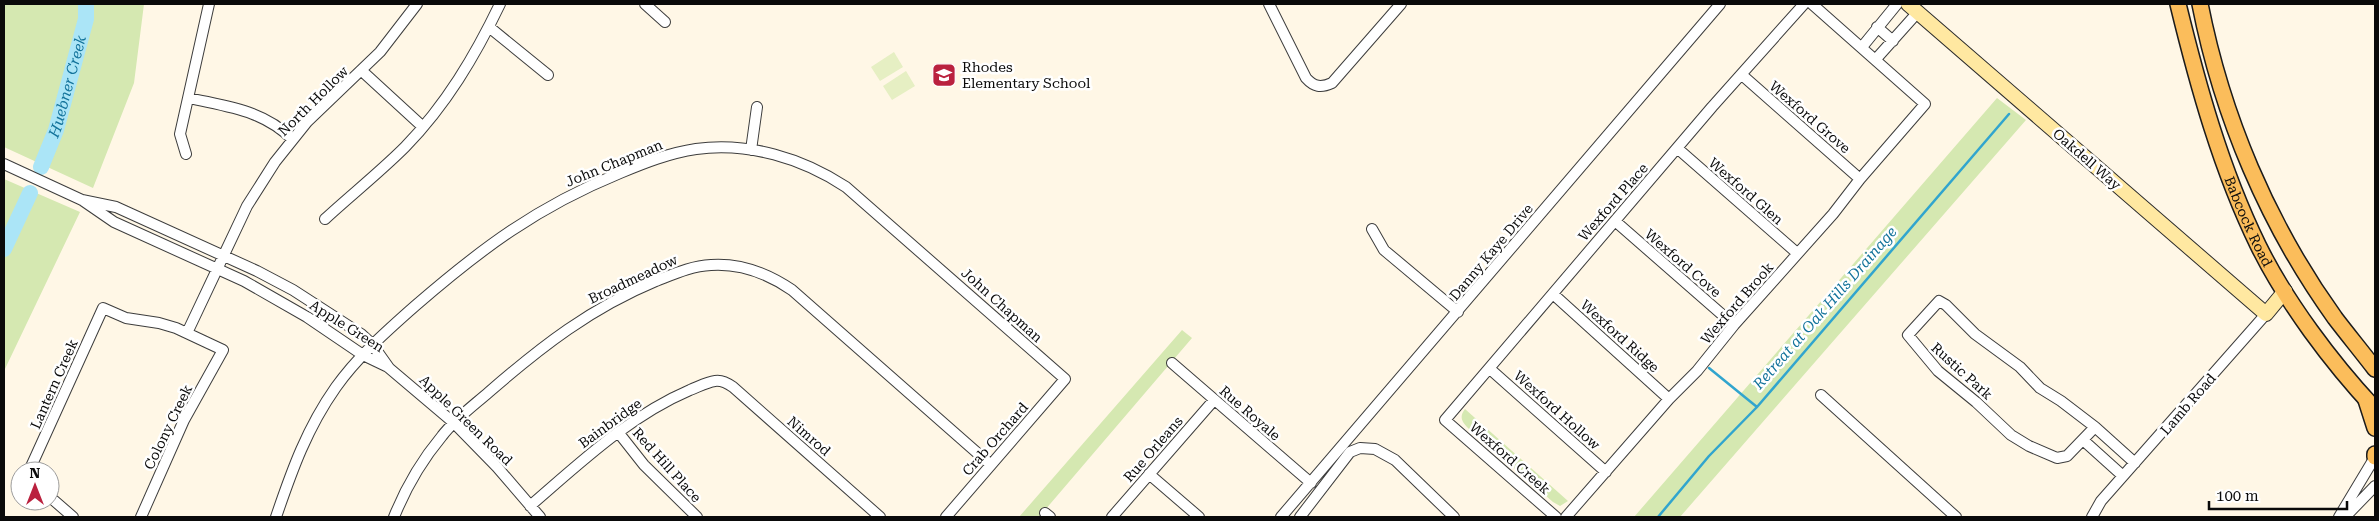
<svg xmlns="http://www.w3.org/2000/svg" width="2379" height="521" font-family="'Roboto Serif',serif">
  <style>
    .grass { fill: #d5e8b1 }
    .pitch { fill: #e6efc3 }
    .lines { fill: none; stroke-linecap: round; stroke-linejoin: round }
    .stream { stroke: #31a5ce; stroke-width: 2.5 }
    .river { stroke: #abe5f7; stroke-width: 16 }
    .street-casing { stroke: #3d3d3d; stroke-width: 12 }
    .secondary-casing { stroke: #2c2c2c; stroke-width: 16 }
    .primary-casing { stroke: #1b1b1b; stroke-width: 18 }
    .street { stroke: #fff; stroke-width: 10 }
    .secondary { stroke: #ffe8a1; stroke-width: 14 }
    .primary { stroke: #fbbd5b; stroke-width: 15 }
    .labels { text-anchor: middle; stroke-width: 5; stroke-linejoin: round; paint-order: stroke }
    .poi-label { font-size: 14px; fill: #0a0a0a; stroke: #fff; text-anchor: start }
    .street-label { font-size: 14px; fill: #0a0a0a; stroke: #fff }
    .water-label { font-size: 15px; font-style: italic; fill: #13739b; stroke: #fff }
  </style>
  <rect width="100%" height="100%" fill="#fff7e6"/>
  <path class="grass" d="M 4,4 L 144,4 L 134,83 L 93,188 L 4,147 Z
    M 1997,98 L 2026,120 L 1680,517 L 1634,517 Z
    M 4,179 L 80,212 L 4,371 Z
    M 1182,330 L 1192,338 L 1039,517 L 1019,517 Z
    M 1465,409 L 1568,501 L 1560,506 L 1553,502 L 1470,430 C 1463,423 1458,418 1465,409 Z"/>
  <path class="pitch" d="M 894,52 L 903,67 L 880,81 L 871,67 Z
    M 906,71 L 915,86 L 892,100 L 883,86 Z"/>
  <g class="lines">
    <path class="stream" d="M 1709,368 L 1757,407
      M 1658,517 L 1709,456 L 1757,407 L 2009,114"/>
    <g class="river">
      <path id="s1" d="M 41,167 L 56,130 L 86,19 L 86,4"/>
      <path d="M 4,249 L 30,193"/>
    </g>
    <g class="street-casing">
      <path id="street" d="M 645,4 L 665,22
        M 1269,4 L 1306,78 C 1314,87 1321,88 1332,83 L 1401,4
        M 489,27 L 548,75
        M 1877,27 L 1893,41
        M 1862,47 L 1897,4
        M 1876,59 L 1918,12
        M 362,71 L 423,127
        M 1742,75 L 1860,179
        M 189,98 C 228,107 263,110 292,139
        M 1677,148 L 1797,253
        M 751,150 L 757,107
        M 186,154 L 180,134 L 209,4
        M 4,164 L 82,200 L 114,222 L 244,281 L 307,317 L 363,355 L 386,366
        M 82,200 L 116,207 L 257,271 L 293,290 L 361,334 L 372,344 L 389,368 L 454,423 L 497,467 L 540,517
        M 325,219 C 351,195 380,172 405,147 C 446,105 475,56 500,4
        M 1615,221 L 1734,325
        M 1372,229 L 1384,250 L 1458,312
        M 1553,294 L 1669,399
        M 187,333 L 247,206 L 275,162 L 307,122 L 380,52 L 417,4
        M 1172,363 L 1311,483
        M 1490,369 L 1606,472
        M 1821,395 L 1956,517
        M 2095,427 L 2067,456 L 2057,458 L 2029,446 L 2011,435 L 1976,402 L 1938,371 L 1908,335 L 1939,301 L 1946,305 L 1975,334 L 2020,367 L 2040,388 L 2061,401 L 2095,427 L 2135,463
        M 618,432 L 644,465 L 697,517
        M 2083,440 L 2123,476
        M 29,471 L 103,308 L 126,318 L 159,323 L 176,328 L 223,350 L 184,420 L 141,517
        M 1149,474 L 1199,517
        M 50,497 L 73,517
        M 530,506 C 580,463 629,416 690,390 C 698,387 707,382 715,381 C 722,380 727,383 733,387 L 880,517
        M 1045,513 L 1050,517
        M 276,517 C 292,470 307,428 336,387 C 358,356 387,331 415,306 C 482,248 537,207 620,173 C 644,163 669,153 696,149 C 749,142 802,158 846,187 L 1065,379 L 946,517
        M 394,517 C 406,487 422,460 442,436 C 455,419 473,406 489,392 C 542,346 591,308 656,281 C 674,274 691,266 711,265 C 741,263 767,273 792,290 L 991,465
        M 1112,517 L 1214,400
        M 1281,517 L 1720,4
        M 1300,517 L 1350,452 L 1360,448 L 1375,449 L 1395,460 L 1454,517
        M 1556,517 L 1445,420 L 1712,107 L 1804,4
        M 1566,517 L 1669,399 L 1697,371 L 1734,325 L 1833,214 L 1860,179 L 1925,104 L 1812,4
        M 2092,517 L 2101,501 L 2266,314
        M 2339,517 L 2375,457
        M 2345,517 L 2375,486"/>
    </g>
    <g class="secondary-casing">
      <path id="secondary" d="M 1908,4 L 2266,314 L 2285,291"/>
    </g>
    <g class="primary-casing">
      <g id="primary">
        <path id="s2" d="M 2178,4 C 2198,86 2221,169 2258,245 C 2286,302 2332,363 2375,409"/>
        <path d="M 2200,4 C 2222,116 2268,225 2335,318 C 2348,335 2362,352 2375,369"/>
        <path d="M 2366,400 L 2375,428"/>
        <path d="M 2375,457 L 2375,454"/>
      </g>
    </g>
    <use href="#street" class="street"/>
    <use href="#secondary" class="secondary"/>
    <use href="#primary" class="primary"/>
  </g>
  <defs>
    <g id="school-square" transform="scale(1.25)"><rect x="-9" y="-9" width="18" height="18" rx="4" fill="#ba213e" stroke="#fff"/><path d="M0-5L7-2L0 1L-7-2ZM-4 1L0 2.5L4 1V4Q0 6-4 4Z" fill="#fff"/></g>
  </defs>
  <g fill-rule="evenodd">
    <use href="#school-square" x="944" y="75"/>
  </g>
  <g class="labels">
    <g class="poi-label">
      <text x="962" y="72">Rhodes<tspan x="962" dy="16">Elementary School</tspan></text>
    </g>
    <g class="street-label">
      <text transform="translate(313 101) rotate(-45)" y="5">North Hollow</text>
      <text transform="translate(1810 117) rotate(41)" y="5">Wexford Grove</text>
      <text transform="translate(2087 159) rotate(41)" y="5">Oakdell Way</text>
      <text transform="translate(614 163) rotate(-22)" y="5">John Chapman</text>
      <text transform="translate(1746 191) rotate(41)" y="5">Wexford Glen</text>
      <text transform="translate(1613 202) rotate(-49)" y="5">Wexford Place</text>
      <text dy="5" stroke="none"><textPath href="#s2" startOffset="229">Babcock Road</textPath></text>
      <text transform="translate(1491 252) rotate(-50)" y="5">Danny Kaye Drive</text>
      <text transform="translate(1683 263) rotate(41)" y="5">Wexford Cove</text>
      <text transform="translate(633 279) rotate(-25)" y="5">Broadmeadow</text>
      <text transform="translate(1737 303) rotate(-49)" y="5">Wexford Brook</text>
      <text transform="translate(1002 305) rotate(42)" y="5">John Chapman</text>
      <text transform="translate(347 326) rotate(32)" y="5">Apple Green</text>
      <text transform="translate(1620 336) rotate(42)" y="5">Wexford Ridge</text>
      <text transform="translate(1962 371) rotate(42)" y="5">Rustic Park</text>
      <text transform="translate(54 384) rotate(-66)" y="5">Lantern Creek</text>
      <text transform="translate(2188 404) rotate(-49)" y="5">Lamb Road</text>
      <text transform="translate(1557 410) rotate(42)" y="5">Wexford Hollow</text>
      <text transform="translate(1250 413) rotate(41)" y="5">Rue Royale</text>
      <text transform="translate(466 420) rotate(44)" y="5">Apple Green Road</text>
      <text transform="translate(610 423) rotate(-36)" y="5">Bainbridge</text>
      <text transform="translate(168 427) rotate(-64)" y="5">Colony Creek</text>
      <text transform="translate(809 436) rotate(41)" y="5">Nimrod</text>
      <text transform="translate(995 439) rotate(-49)" y="5">Crab Orchard</text>
      <text transform="translate(1153 449) rotate(-49)" y="5">Rue Orleans</text>
      <text transform="translate(1510 458) rotate(41)" y="5">Wexford Creek</text>
      <text transform="translate(667 465) rotate(48)" y="5">Red Hill Place</text>
    </g>
    <g class="water-label">
      <text dy="5" stroke="none"><textPath href="#s1" startOffset="85">Huebner Creek</textPath></text>
      <text transform="translate(1825 308) rotate(-49)" y="5">Retreat at Oak Hills Drainage</text>
    </g>
  </g>
  <rect width="2379" height="521" fill="none" stroke="#0a0a0a" stroke-width="10"/>
  <g transform="translate(35 486)"><circle r="24" fill="#ffffff" stroke="#9d9d9d"/>
  <path d="M0-4L9 19L0 12L-9 19Z" fill="#ba213e"/>
  <text y="-8" font-size="14" font-weight="bold" text-anchor="middle" fill="#0a0a0a">N</text>
  </g>
  <path d="M2209 501v8h138v-8" fill="none" stroke="#0a0a0a" stroke-width="2.5"/>
  <text x="2216" y="501" font-size="15" fill="#0a0a0a" stroke="#ffffff" stroke-width="4" paint-order="stroke">100 m</text>
</svg>
